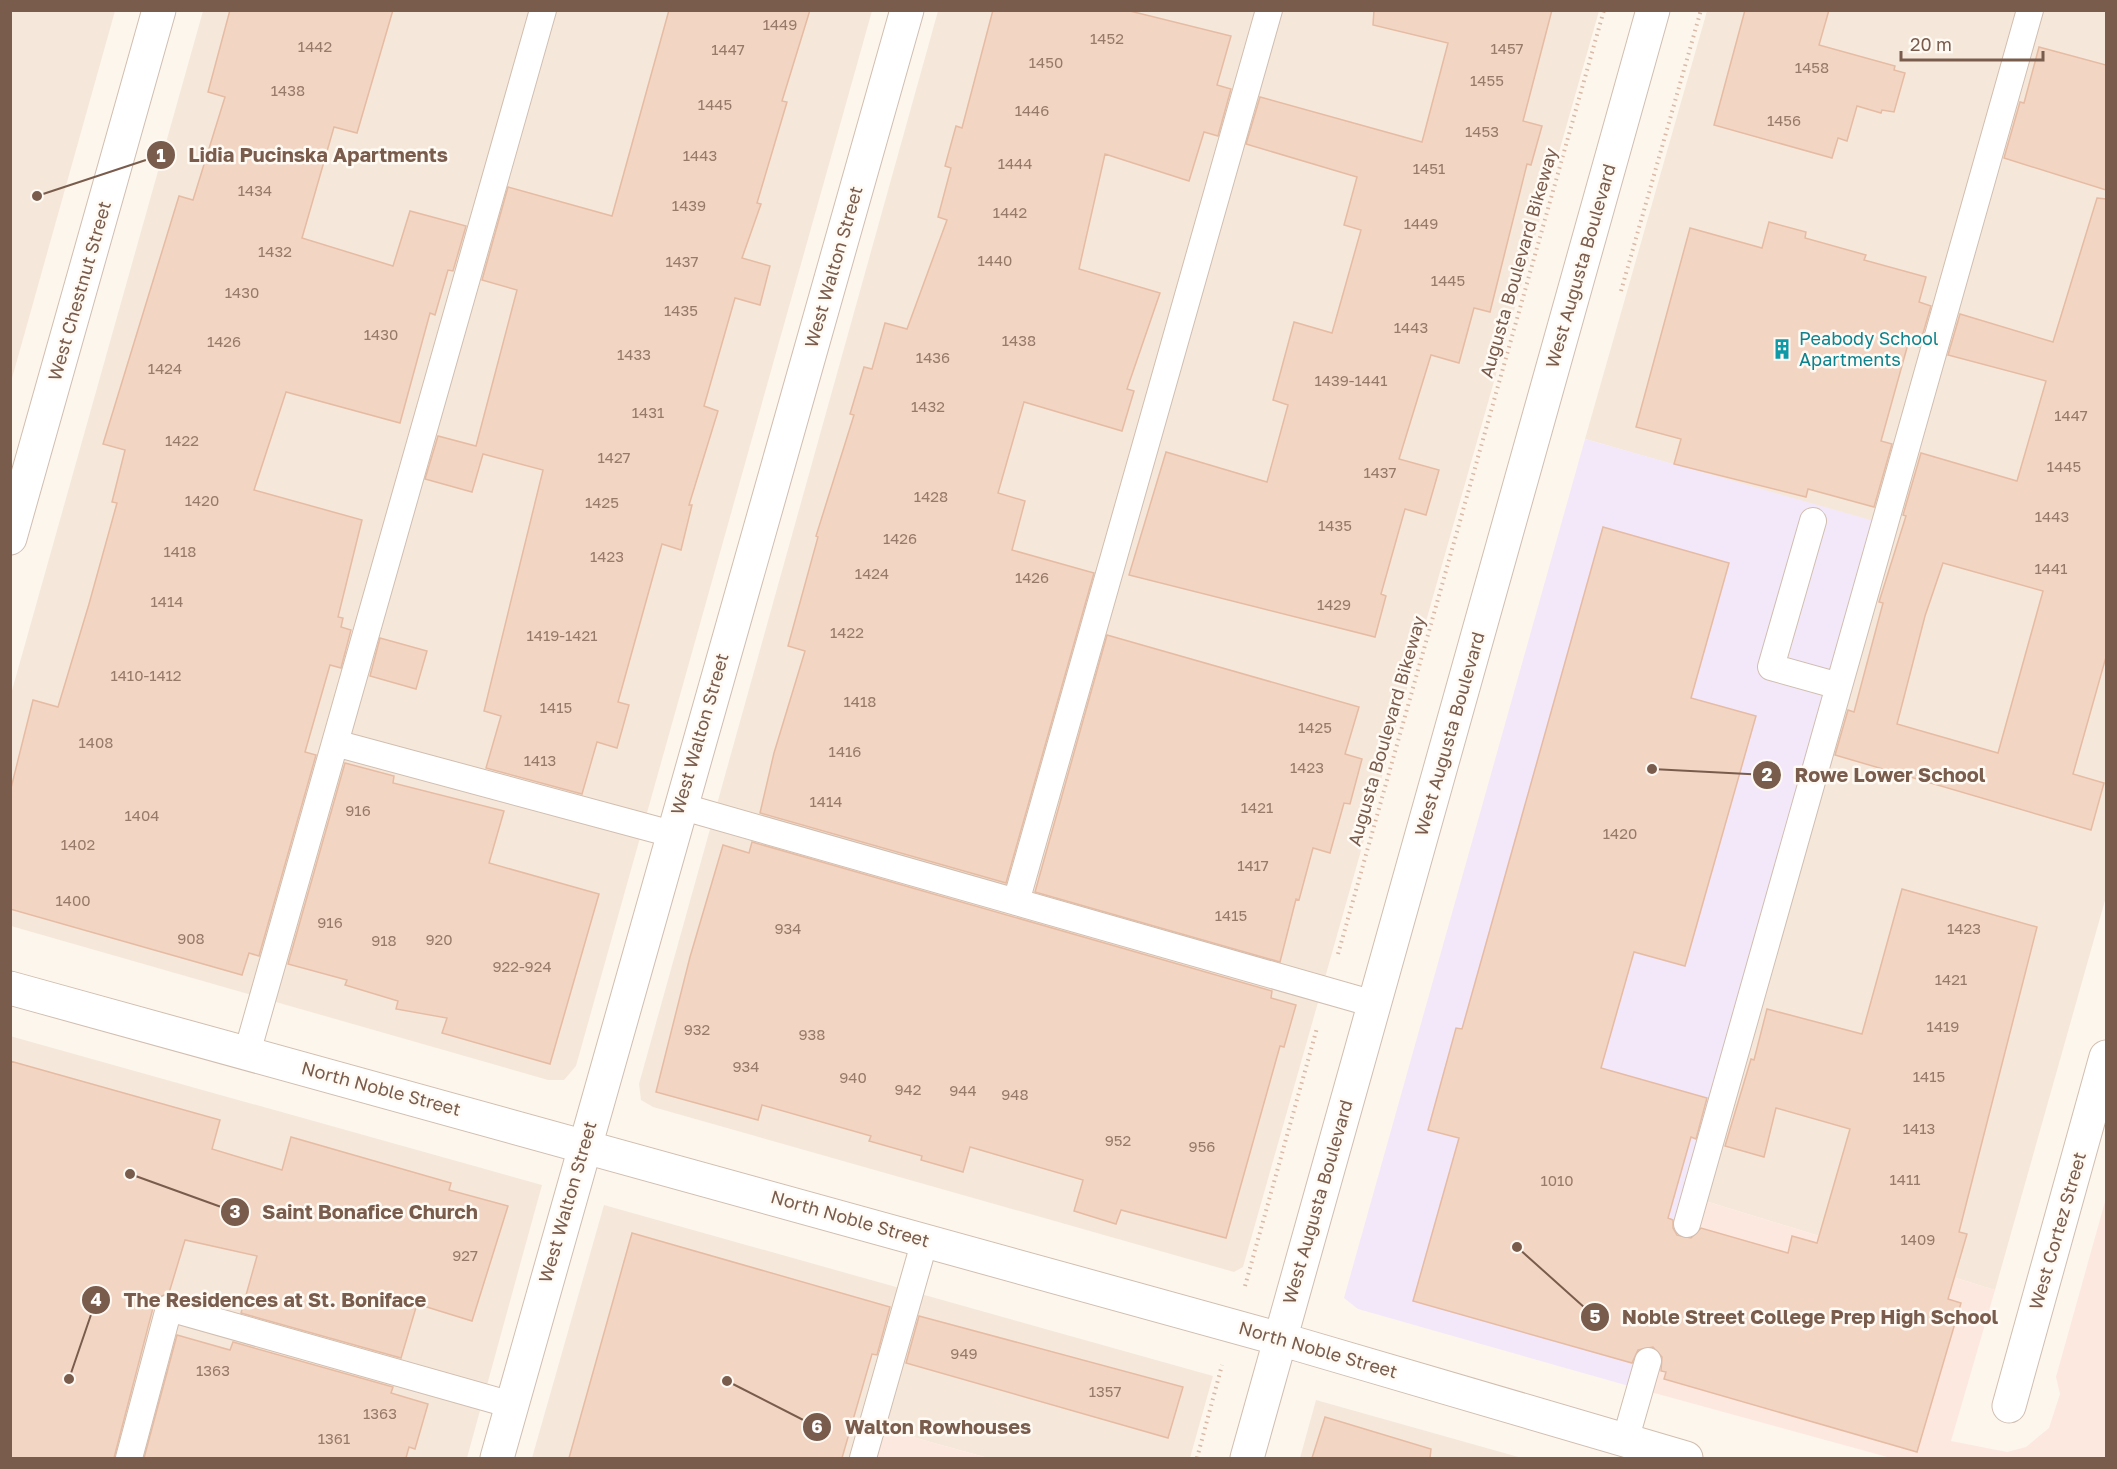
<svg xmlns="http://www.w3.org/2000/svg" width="2117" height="1469" font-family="'Golos Text',sans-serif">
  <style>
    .residential { fill: #f5e8da }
    .commercial { fill: #fde8e0 }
    .education { fill: #f3e8fa }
    .building { fill: #f3d5c3; stroke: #e6bba3; stroke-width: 1.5; fill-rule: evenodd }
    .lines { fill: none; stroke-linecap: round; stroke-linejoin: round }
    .service-casing { stroke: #d1beb0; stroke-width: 28 }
    .minor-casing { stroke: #d1beb0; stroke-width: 35 }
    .tertiary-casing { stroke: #d1beb0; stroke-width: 35 }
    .path { stroke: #d9b8a5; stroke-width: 4; stroke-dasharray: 1.5 4.5; stroke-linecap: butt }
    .service { stroke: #fff; stroke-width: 26 }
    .minor { stroke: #fff; stroke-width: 33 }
    .tertiary { stroke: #fff; stroke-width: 33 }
    .labels { text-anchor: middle; stroke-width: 5; stroke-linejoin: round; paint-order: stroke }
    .number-label { font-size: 15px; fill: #987a6a }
    .street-label { font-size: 18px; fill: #7a5c4d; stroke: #fffaf3 }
    .culture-label { font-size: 18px; fill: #0d838f; stroke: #fffaf3; text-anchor: start }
    .leader { fill: none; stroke: #7a5c4d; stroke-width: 2 }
    .callout-dot { fill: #7a5c4d; stroke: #fffaf3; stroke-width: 2 }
    .mark-label { font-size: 18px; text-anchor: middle; font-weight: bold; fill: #fff }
    .callout-label { font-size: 20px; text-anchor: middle; font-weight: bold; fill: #7a5c4d; stroke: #fffaf3; stroke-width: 5; stroke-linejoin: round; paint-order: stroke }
  </style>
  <rect width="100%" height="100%" fill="#fdf6ec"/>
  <path class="residential" d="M 11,10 L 115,11 L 11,382 L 10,11 Z
    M 203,11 L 872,11 L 576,1066 L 564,1080 L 548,1080 L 11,926 L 11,694 Z
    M 938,11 L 1599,11 L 1243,1267 L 1234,1272 L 653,1107 L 641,1100 L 639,1084 Z
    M 1707,11 L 2106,11 L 2106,897 L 1995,1290 L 1689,1196 L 1881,524 L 1585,439 Z
    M 10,1036 L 542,1185 L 467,1458 L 11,1458 Z
    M 604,1205 L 1213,1376 L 1190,1458 L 988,1458 L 873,1426 L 863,1458 L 532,1458 Z
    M 1316,1400 L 1522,1458 L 1300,1458 Z"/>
  <path class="commercial" d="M 1689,1196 L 1995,1290 L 1951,1441 L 2007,1452 L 2026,1447 L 2049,1428 L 2060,1394 L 2056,1377 L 2106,1198 L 2106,1458 L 1891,1458 L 1636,1388 Z
    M 873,1426 L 988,1458 L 863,1458 Z"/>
  <path class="education" d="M 1585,439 L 1881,523 L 1636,1388 L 1358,1309 L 1344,1298 Z"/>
  <path class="building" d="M 230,10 L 393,10 L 357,133 L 334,127 L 302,238 L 393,266 L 410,211 L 466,226 L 453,271 L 448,270 L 435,315 L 430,313 L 400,423 L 286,392 L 254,490 L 362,520 L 338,617 L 343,618 L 341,627 L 351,630 L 341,668 L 330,665 L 305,752 L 316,755 L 259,956 L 249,953 L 242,975 L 10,909 L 10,792 L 33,700 L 58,707 L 89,604 L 117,503 L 112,502 L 125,450 L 103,444 L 179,196 L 193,200 L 225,97 L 208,92 Z
    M 669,10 L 810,10 L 782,101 L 787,102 L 757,203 L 761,204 L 742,258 L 770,266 L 760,305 L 735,298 L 704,406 L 718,411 L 689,505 L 692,505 L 681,550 L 662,544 L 618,702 L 629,705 L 617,748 L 597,742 L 582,794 L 486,768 L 501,716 L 484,711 L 543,470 L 483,454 L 472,492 L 425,479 L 438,436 L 476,446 L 517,290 L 482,280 L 508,187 L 612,216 Z
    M 993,10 L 1126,10 L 1231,36 L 1217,85 L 1231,89 L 1218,136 L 1204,132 L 1189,181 L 1105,154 L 1079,269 L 1160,293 L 1127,389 L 1134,391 L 1122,431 L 1024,402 L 998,493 L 1025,501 L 1012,550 L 1094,573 L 1006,883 L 760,813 L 774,753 L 805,651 L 788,646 L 818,537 L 816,536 L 854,415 L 850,414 L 864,367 L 872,369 L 885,323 L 907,329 L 947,220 L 938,217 L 951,168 L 945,166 L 956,126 L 962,128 Z
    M 1374,10 L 1552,10 L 1523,121 L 1542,126 L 1531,165 L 1527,164 L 1490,312 L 1474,308 L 1459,363 L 1431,355 L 1399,459 L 1439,470 L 1426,515 L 1405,509 L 1381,594 L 1386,596 L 1375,637 L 1129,575 L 1166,452 L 1267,482 L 1288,405 L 1273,400 L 1294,322 L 1332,333 L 1361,230 L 1344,225 L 1357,177 L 1246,144 L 1260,97 L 1422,142 L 1448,43 L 1373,25 Z
    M 1745,10 L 1829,10 L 1819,45 L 1895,66 L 1894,70 L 1905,73 L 1894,112 L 1882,110 L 1881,113 L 1857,106 L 1847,141 L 1838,138 L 1832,158 L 1714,125 Z
    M 2039,47 L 2106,65 L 2106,190 L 2004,158 L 2020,102 L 2024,103 Z
    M 2097,198 L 2106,199 L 2106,657 L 2073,774 L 2104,783 L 2091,830 L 1835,755 L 1848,710 L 1854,712 L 1883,603 L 1879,602 L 1906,516 L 1903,515 L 1921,453 L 2017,481 L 2046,381 L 1948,355 L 1960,314 L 2053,342 ZM 1943,563 L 2043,591 L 1998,753 L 1897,724 L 1925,616 Z
    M 1769,222 L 1806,232 L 1805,238 L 1866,255 L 1864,260 L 1926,277 L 1919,302 L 1931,306 L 1919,347 L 1908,344 L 1881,441 L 1892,444 L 1874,507 L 1808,489 L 1806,497 L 1674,464 L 1681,439 L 1636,427 L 1690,228 L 1762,248 Z
    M 1603,527 L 1729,563 L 1691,698 L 1756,716 L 1685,966 L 1634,952 L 1601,1068 L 1707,1098 L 1696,1139 L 1691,1137 L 1668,1218 L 1673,1220 L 1673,1228 L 1677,1235 L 1691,1238 L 1701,1228 L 1788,1253 L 1792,1236 L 1817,1243 L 1850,1129 L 1776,1108 L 1764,1157 L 1725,1146 L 1751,1059 L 1754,1060 L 1767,1009 L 1862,1034 L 1902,889 L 2037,927 L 1959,1232 L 1967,1234 L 1948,1299 L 1961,1303 L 1917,1452 L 1664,1379 L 1666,1372 L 1661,1371 L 1662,1357 L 1653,1347 L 1638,1350 L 1632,1363 L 1413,1301 L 1459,1138 L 1428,1130 L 1456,1028 L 1462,1029 Z
    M 1107,635 L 1359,707 L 1345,754 L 1362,759 L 1350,804 L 1344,803 L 1330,853 L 1313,848 L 1299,900 L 1296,899 L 1280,962 L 1035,892 Z
    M 380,638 L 427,651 L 416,689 L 370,676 Z
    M 345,763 L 394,776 L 393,783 L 504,811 L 489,863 L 599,894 L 550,1064 L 442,1033 L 447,1018 L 396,1009 L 398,1001 L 345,985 L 347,980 L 288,964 Z
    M 752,842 L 1272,991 L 1271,998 L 1296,1005 L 1284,1047 L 1280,1046 L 1226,1238 L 1121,1210 L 1116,1224 L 1074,1211 L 1083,1180 L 970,1147 L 963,1172 L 921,1160 L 922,1156 L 869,1141 L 871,1136 L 762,1105 L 758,1120 L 656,1092 L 690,957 L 723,845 L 749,853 Z
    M 10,1061 L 220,1120 L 212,1149 L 282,1170 L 291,1137 L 451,1183 L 449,1190 L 508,1206 L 472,1321 L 417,1304 L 401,1358 L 241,1313 L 257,1256 L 185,1240 L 169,1293 L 159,1297 L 154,1304 L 114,1458 L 10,1458 Z
    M 632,1233 L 890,1307 L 877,1355 L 872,1354 L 842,1458 L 569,1458 Z
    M 919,1316 L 1183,1387 L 1168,1438 L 906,1363 Z
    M 177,1335 L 230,1350 L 233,1342 L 393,1387 L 391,1393 L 428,1404 L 415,1449 L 409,1447 L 406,1458 L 144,1458 Z
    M 1325,1417 L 1431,1449 L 1430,1458 L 1312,1458 Z"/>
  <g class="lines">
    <g class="service-casing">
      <path id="service" d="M 1813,521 L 1771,667 L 1839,686
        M 335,743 L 672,834
        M 680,806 L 1374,1004
        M 1016,902 L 1269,10
        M 247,1053 L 543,10
        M 1687,1224 L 2030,10
        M 1625,1441 L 1648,1361
        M 129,1458 L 169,1308 L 512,1405
        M 863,1458 L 925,1240"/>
    </g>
    <g class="minor-casing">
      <path id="minor" d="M 10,538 L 159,10
        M 2009,1406 L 2106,1057
        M 497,1458 L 907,10"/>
    </g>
    <g class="tertiary-casing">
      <path id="tertiary" d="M 10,988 L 1280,1339 L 1686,1458
        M 1247,1458 L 1653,10"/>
    </g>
    <path class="path" d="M 1621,291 L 1701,10
      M 10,325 L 11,325
      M 1338,954 L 1604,10
      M 1245,1286 L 1317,1028
      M 1197,1458 L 1222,1365"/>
    <use href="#service" class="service"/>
    <use href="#minor" class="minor"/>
    <use href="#tertiary" class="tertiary"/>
  </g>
  <defs>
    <g id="building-bare" transform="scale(1.62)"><path d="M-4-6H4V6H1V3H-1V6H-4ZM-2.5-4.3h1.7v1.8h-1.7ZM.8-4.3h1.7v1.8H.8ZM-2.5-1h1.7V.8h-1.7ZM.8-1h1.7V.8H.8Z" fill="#0f9aa8" stroke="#fffaf3" stroke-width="2.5" paint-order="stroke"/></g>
  </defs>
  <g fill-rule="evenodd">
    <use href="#building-bare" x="1782" y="349"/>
  </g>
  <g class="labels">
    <g class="number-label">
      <text x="780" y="30">1449</text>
      <text x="1107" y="44">1452</text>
      <text x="315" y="52">1442</text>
      <text x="1507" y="54">1457</text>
      <text x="728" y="55">1447</text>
      <text x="1046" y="68">1450</text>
      <text x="1812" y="73">1458</text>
      <text x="1487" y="86">1455</text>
      <text x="288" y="96">1438</text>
      <text x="715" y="110">1445</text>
      <text x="1032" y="116">1446</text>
      <text x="1784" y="126">1456</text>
      <text x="1482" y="137">1453</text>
      <text x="700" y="161">1443</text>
      <text x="1015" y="169">1444</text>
      <text x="1429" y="174">1451</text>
      <text x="255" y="196">1434</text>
      <text x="689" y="211">1439</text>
      <text x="1010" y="218">1442</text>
      <text x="1421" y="229">1449</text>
      <text x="275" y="257">1432</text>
      <text x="995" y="266">1440</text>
      <text x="682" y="267">1437</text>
      <text x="1448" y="286">1445</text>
      <text x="242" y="298">1430</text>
      <text x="681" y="316">1435</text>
      <text x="1411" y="333">1443</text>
      <text x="381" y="340">1430</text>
      <text x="1019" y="346">1438</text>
      <text x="224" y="347">1426</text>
      <text x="634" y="360">1433</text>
      <text x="933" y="363">1436</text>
      <text x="165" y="374">1424</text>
      <text x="1351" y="386">1439-1441</text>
      <text x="928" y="412">1432</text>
      <text x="648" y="418">1431</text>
      <text x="2071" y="421">1447</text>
      <text x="182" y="446">1422</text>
      <text x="614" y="463">1427</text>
      <text x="2064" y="472">1445</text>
      <text x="1380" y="478">1437</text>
      <text x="931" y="502">1428</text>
      <text x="202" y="506">1420</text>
      <text x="602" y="508">1425</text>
      <text x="2052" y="522">1443</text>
      <text x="1335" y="531">1435</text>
      <text x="900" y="544">1426</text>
      <text x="180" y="557">1418</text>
      <text x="607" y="562">1423</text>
      <text x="2051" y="574">1441</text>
      <text x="872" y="579">1424</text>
      <text x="1032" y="583">1426</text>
      <text x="167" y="607">1414</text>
      <text x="1334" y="610">1429</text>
      <text x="847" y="638">1422</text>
      <text x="562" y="641">1419-1421</text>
      <text x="146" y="681">1410-1412</text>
      <text x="860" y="707">1418</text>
      <text x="556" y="713">1415</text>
      <text x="1315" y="733">1425</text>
      <text x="96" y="748">1408</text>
      <text x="845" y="757">1416</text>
      <text x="540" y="766">1413</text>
      <text x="1307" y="773">1423</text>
      <text x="826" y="807">1414</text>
      <text x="1257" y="813">1421</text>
      <text x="358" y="816">916</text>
      <text x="142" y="821">1404</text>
      <text x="1620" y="839">1420</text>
      <text x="78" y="850">1402</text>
      <text x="1253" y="871">1417</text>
      <text x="73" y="906">1400</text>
      <text x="1231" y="921">1415</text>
      <text x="330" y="928">916</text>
      <text x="788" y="934">934</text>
      <text x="1964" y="934">1423</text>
      <text x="191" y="944">908</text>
      <text x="439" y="945">920</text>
      <text x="384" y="946">918</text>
      <text x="522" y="972">922-924</text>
      <text x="1951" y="985">1421</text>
      <text x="1943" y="1032">1419</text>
      <text x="697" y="1035">932</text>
      <text x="812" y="1040">938</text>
      <text x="746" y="1072">934</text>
      <text x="1929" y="1082">1415</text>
      <text x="853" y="1083">940</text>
      <text x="908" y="1095">942</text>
      <text x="963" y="1096">944</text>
      <text x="1015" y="1100">948</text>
      <text x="1919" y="1134">1413</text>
      <text x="1118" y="1146">952</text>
      <text x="1202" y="1152">956</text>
      <text x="1905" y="1185">1411</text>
      <text x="1557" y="1186">1010</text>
      <text x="1918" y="1245">1409</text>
      <text x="465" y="1261">927</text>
      <text x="964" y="1359">949</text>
      <text x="213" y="1376">1363</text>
      <text x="1105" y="1397">1357</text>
      <text x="380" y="1419">1363</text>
      <text x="334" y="1444">1361</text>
    </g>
    <g class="street-label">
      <text transform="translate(1519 263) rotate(-74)" y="6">Augusta Boulevard Bikeway</text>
      <text transform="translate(1581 266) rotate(-74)" y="6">West Augusta Boulevard</text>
      <text transform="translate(834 267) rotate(-74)" y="6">West Walton Street</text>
      <text transform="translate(80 291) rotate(-74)" y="6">West Chestnut Street</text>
      <text transform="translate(1387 731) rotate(-74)" y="6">Augusta Boulevard Bikeway</text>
      <text transform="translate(700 734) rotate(-74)" y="6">West Walton Street</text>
      <text transform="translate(1450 734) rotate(-74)" y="6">West Augusta Boulevard</text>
      <text transform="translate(381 1089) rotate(15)" y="6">North Noble Street</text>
      <text transform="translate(568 1202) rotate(-74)" y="6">West Walton Street</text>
      <text transform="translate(1318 1202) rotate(-74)" y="6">West Augusta Boulevard</text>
      <text transform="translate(850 1219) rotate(16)" y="6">North Noble Street</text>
      <text transform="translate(2058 1231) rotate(-74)" y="6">West Cortez Street</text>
      <text transform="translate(1318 1350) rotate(16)" y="6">North Noble Street</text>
    </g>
    <g class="culture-label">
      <text x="1799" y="345">Peabody School<tspan x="1799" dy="21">Apartments</tspan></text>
    </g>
  </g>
  <path class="leader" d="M37 196L161 155M1652 769L1767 775M130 1174L235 1212M69 1379L96 1300M1517 1247L1595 1317M727 1381L817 1427"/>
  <g class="callout-dot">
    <circle cx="37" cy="196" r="6"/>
    <circle cx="1652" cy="769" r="6"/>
    <circle cx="130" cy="1174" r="6"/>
    <circle cx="69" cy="1379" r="6"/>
    <circle cx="1517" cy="1247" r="6"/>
    <circle cx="727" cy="1381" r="6"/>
    <circle cx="161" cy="155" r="15"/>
    <circle cx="1767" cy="775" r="15"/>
    <circle cx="235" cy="1212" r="15"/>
    <circle cx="96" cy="1300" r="15"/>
    <circle cx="1595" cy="1317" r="15"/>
    <circle cx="817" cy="1427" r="15"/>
  </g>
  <g class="mark-label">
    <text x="161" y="162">1</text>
    <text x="1767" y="781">2</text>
    <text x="235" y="1218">3</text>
    <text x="96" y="1306">4</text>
    <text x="1595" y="1323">5</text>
    <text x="817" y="1433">6</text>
  </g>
  <g class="callout-label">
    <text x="318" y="162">Lidia Pucinska Apartments</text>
    <text x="1890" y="782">Rowe Lower School</text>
    <text x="370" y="1219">Saint Bonafice Church</text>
    <text x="275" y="1307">The Residences at St. Boniface</text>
    <text x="1810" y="1324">Noble Street College Prep High School</text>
    <text x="938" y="1434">Walton Rowhouses</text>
  </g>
  <rect width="2117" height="1469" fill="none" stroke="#7a5c4d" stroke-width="24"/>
  <path d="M1901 51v9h142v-9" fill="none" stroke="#7a5c4d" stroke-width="3"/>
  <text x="1910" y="51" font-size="18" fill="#7a5c4d" stroke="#fffaf3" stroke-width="4.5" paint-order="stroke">20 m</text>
</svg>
